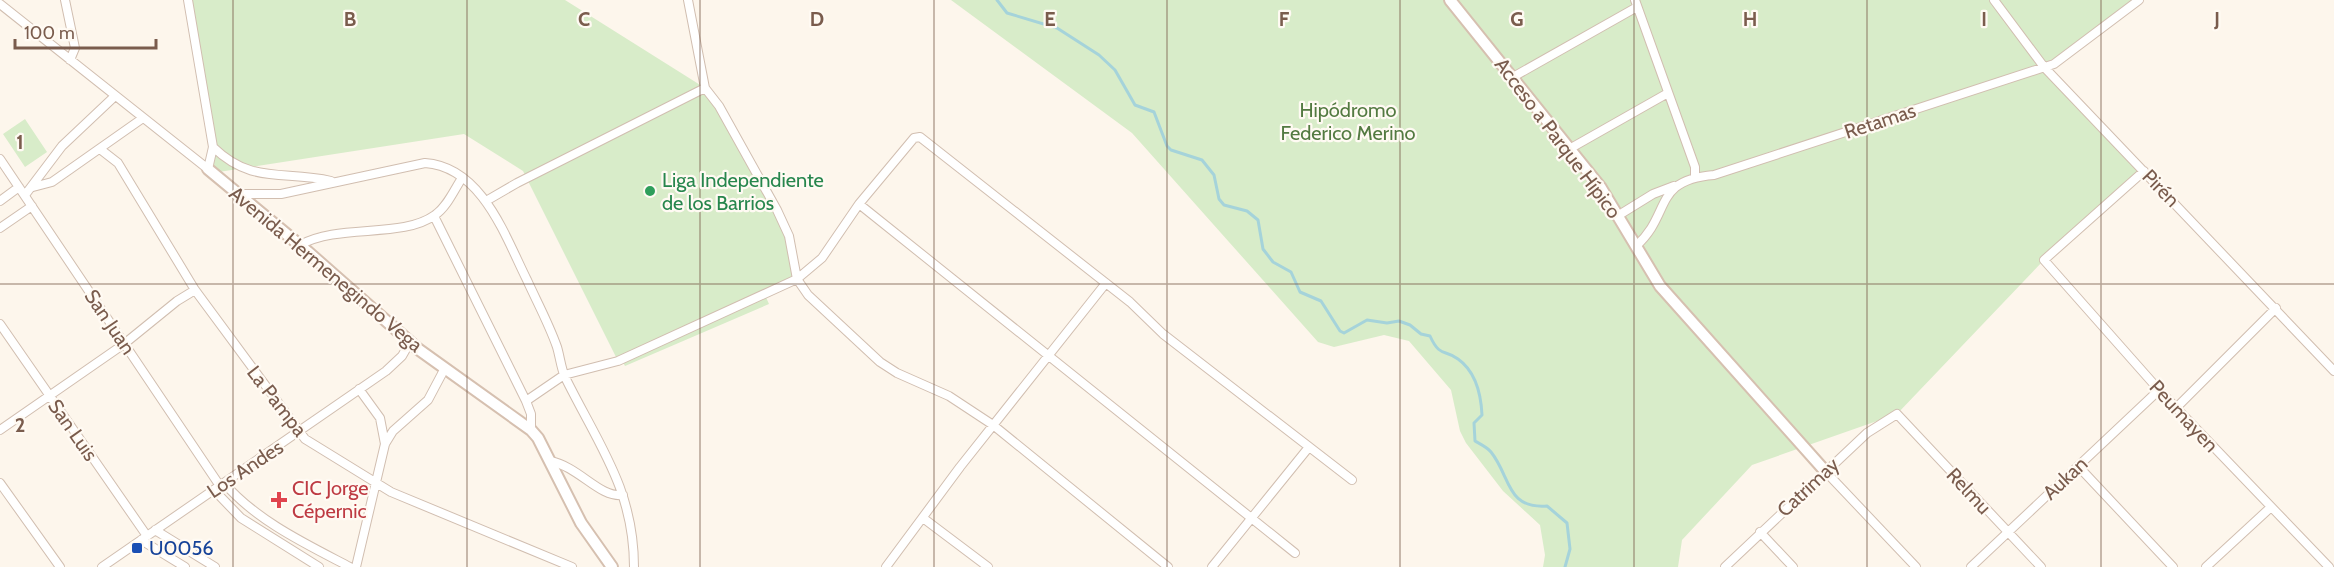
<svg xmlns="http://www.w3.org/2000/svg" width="2334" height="567" font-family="Cabin,sans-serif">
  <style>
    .green { fill: #d8ecc9 }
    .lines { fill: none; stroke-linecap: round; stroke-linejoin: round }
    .stream { stroke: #a5d3da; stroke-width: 3 }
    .street-casing { stroke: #d1beb0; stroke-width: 10 }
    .secondary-casing { stroke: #d6c0b0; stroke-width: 14 }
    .street { stroke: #fff; stroke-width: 8 }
    .secondary { stroke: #fff; stroke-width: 10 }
    .grid { fill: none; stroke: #7a5c4d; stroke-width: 1.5; stroke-opacity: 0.55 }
    .leisure-dot { fill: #2e9e5b; stroke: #fffaf3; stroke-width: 2 }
    .health-dot { fill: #e0444e; stroke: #fffaf3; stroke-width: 2 }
    .transit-dot { fill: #1a4fb4; stroke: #fffaf3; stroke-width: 2 }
    .labels { text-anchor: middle; stroke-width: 4.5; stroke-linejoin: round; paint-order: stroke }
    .park-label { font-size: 20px; fill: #537a41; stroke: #fffaf3 }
    .street-label { font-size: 20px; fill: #7a5c4d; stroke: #fffaf3 }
    .leisure-label { font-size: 20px; fill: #27864d; stroke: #fffaf3; text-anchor: start }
    .health-label { font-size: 20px; fill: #be3a42; stroke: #fffaf3; text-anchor: start }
    .transit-label { font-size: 20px; fill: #164399; stroke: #fffaf3; text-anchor: start }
    .grid-label { font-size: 20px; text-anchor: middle; font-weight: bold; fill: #7a5c4d; stroke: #fffaf3; stroke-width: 4.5; stroke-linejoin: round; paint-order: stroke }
  </style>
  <rect width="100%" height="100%" fill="#fdf6ec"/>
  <path class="green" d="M 188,0 L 565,0 L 705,88 L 789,236 L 797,279 L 765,295 L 769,304 L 625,366 L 622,360 L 618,361 L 523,171 L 464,134 L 212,173 Z
    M 951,0 L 2139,0 L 2045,67 L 2144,171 L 2044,260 L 1897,414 L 1752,465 L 1682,540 L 1678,567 L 1543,567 L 1545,555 L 1540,525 L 1503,491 L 1466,443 L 1460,431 L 1451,390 L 1409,341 L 1384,335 L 1334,347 L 1318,342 L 1132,133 Z
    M 25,119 L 47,152 L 25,167 L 3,134 Z"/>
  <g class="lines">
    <path class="stream" d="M 997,0 L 1007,13 L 1057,28 L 1099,55 L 1115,70 L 1135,105 L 1154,112 L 1167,146 L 1171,150 L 1202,160 L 1214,175 L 1219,199 L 1224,205 L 1247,211 L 1258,220 L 1263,249 L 1273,262 L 1291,272 L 1300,292 L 1321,301 L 1340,331 L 1344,333 L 1367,320 L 1387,323 L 1399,321 L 1410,325 L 1421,334 L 1430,336 C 1440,358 1445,349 1458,359 C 1475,371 1481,394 1482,415 L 1474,423 L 1475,441 C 1480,444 1487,447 1491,452 C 1511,477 1506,509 1547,506 L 1567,523 L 1570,549 L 1565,567"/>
    <g class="street-casing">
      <path id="street" d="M 65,0 L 75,48 L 70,60
        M 688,0 L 705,88 L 719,106 L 777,210 L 789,236 L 797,279 L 808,295 L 880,362 L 897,373 L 949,396 L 993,425 L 1168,567
        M 1635,0 L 1695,167 L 1695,177
        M 1994,0 L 2044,67 L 2334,371
        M 0,4 L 208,169 L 213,147 L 188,0
        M 1513,77 L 1637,7
        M 213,147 C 252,185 284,170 331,181
        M 1571,148 L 1668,93
        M 100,149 L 118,163 L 195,290 L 305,439 L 391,492 L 572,567
        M 0,159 L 220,486
        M 2144,171 L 2044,260 L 2159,390 L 2329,567
        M 33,187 L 52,182 L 143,118
        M 239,194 L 281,194 L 425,163 C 482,167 505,236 527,280 C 537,302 549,324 557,347 C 560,357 561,368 565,377 C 598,444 634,489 634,567
        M 25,195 L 62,146 L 115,96
        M 0,201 L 19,187
        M 486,201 L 517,183 L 705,88
        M 859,204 L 1295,553
        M 1619,215 L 1653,194 L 1674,186
        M 434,216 L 526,401 L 531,414 L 531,430
        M 0,228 L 32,206
        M 300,245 C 339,223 402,239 435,215 C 447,207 454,190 462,178
        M 1636,246 C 1672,214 1652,180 1714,175 L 2054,64 L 2139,0
        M 0,324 L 147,536
        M 359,389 L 380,418 L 385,444
        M 526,401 L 564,375 L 618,361 L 797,279 L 822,258 L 859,204 L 914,138 L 920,137 L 1130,302 L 1163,334 L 1352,480
        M 2176,408 L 2276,308
        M 0,430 L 124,344 L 177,301 L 195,290
        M 550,461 C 580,467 599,498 623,495
        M 2078,466 L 2173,567
        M 1825,471 L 1916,567
        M 0,483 L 60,567
        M 224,483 C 257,521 306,544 350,567
        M 214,490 L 241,518 L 319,567
        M 923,518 L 988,567
        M 155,530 L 215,567
        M 1760,532 L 1793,567
        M 141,540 L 185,567
        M 102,567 L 386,371 L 402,356 L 410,342
        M 356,567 L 385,444 L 393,431 L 428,400 L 445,368
        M 886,567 L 960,467 L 1106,283
        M 1212,567 L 1309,447
        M 1725,567 L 1867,433 L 1897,414 L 2041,567
        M 1971,567 L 2159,390
        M 2206,567 L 2271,507"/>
    </g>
    <g class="secondary-casing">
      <path id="secondary" d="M 1450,0 L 1601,188 L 1660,286 L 1825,471
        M 208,169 L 308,252 L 418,349 L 531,430 L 538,438 L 581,523 L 612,567"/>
    </g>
    <use href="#street" class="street"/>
    <use href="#secondary" class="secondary"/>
  </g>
  <path class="grid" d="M 233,0 L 233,567M 467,0 L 467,567M 700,0 L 700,567M 934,0 L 934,567M 1167,0 L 1167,567M 1400,0 L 1400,567M 1634,0 L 1634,567M 1867,0 L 1867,567M 2101,0 L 2101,567M 0,284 L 2334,284"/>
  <circle class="leisure-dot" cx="650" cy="191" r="6"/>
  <path class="health-dot" d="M276 491h6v6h6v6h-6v6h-6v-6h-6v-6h6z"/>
  <rect class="transit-dot" x="131" y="542" width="12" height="12" rx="3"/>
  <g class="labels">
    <g class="park-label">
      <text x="1348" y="117">Hipódromo<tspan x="1348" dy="23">Federico Merino</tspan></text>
    </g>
    <g class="street-label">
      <text transform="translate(1880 121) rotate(-18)" y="7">Retamas</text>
      <text transform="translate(1558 138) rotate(53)" y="7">Acceso a Parque Hípico</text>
      <text transform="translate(2161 188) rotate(46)" y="7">Pirén</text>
      <text transform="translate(326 269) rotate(40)" y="7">Avenida Hermenegindo Vega</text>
      <text transform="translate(110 322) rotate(56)" y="7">San Juan</text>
      <text transform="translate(277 401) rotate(52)" y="7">La Pampa</text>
      <text transform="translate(2184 416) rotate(47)" y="7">Peumayen</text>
      <text transform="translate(73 430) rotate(55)" y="7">San Luis</text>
      <text transform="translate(245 469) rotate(-34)" y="7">Los Andes</text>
      <text transform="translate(2065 478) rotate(-43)" y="7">Aukan</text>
      <text transform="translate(1808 487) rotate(-43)" y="7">Catrimay</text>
      <text transform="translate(1969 491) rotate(47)" y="7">Relmu</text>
    </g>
    <g class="leisure-label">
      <text x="662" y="187">Liga Independiente<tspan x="662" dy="23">de los Barrios</tspan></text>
    </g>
    <g class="health-label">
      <text x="292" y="495">CIC Jorge<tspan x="292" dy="23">Cépernic</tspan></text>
    </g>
    <g class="transit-label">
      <text x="149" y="555">U0056</text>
    </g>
  </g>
  <g class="grid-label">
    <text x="350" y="26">B</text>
    <text x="584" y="26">C</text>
    <text x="817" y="26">D</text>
    <text x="1050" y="26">E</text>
    <text x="1284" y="26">F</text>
    <text x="1517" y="26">G</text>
    <text x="1750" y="26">H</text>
    <text x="1984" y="26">I</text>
    <text x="2217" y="26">J</text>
    <text x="20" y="149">1</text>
    <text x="20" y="432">2</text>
  </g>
  <path d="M15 39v9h141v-9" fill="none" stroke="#7a5c4d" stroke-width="3"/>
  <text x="24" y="39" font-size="18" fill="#7a5c4d" stroke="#fffaf3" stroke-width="4.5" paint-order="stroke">100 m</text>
</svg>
